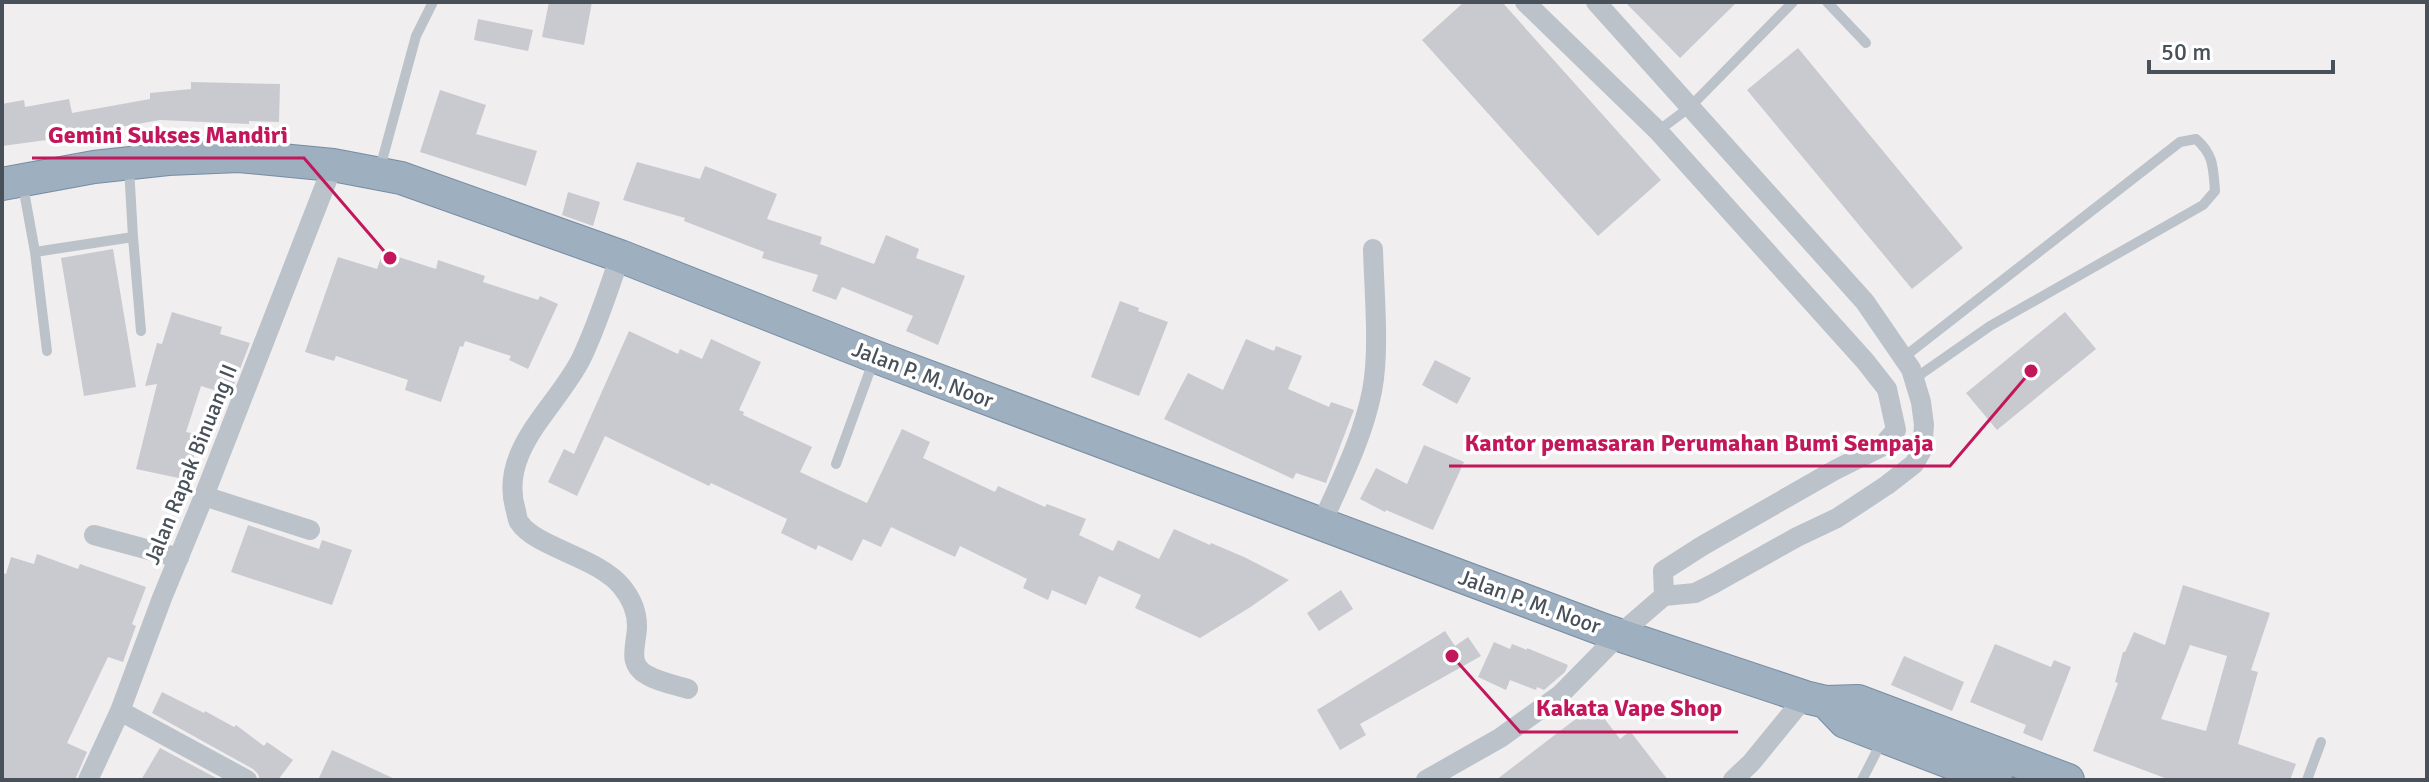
<svg xmlns="http://www.w3.org/2000/svg" width="2429" height="782" font-family="Signika,sans-serif">
  <style>
    .building { fill: #c9cad0; fill-rule: evenodd }
    .lines { fill: none; stroke-linecap: round; stroke-linejoin: round }
    .trunk-casing { stroke: #768ca3; stroke-width: 34 }
    .service { stroke: #bbc2c9; stroke-width: 10 }
    .minor { stroke: #bbc2c9; stroke-width: 20 }
    .trunk { stroke: #9eafc0; stroke-width: 32 }
    .labels { text-anchor: middle; stroke-width: 7; stroke-linejoin: round; paint-order: stroke }
    .street-label { font-size: 22px; fill: #485159; stroke: #fff }
    .leader { fill: none; stroke: #c2185b; stroke-width: 3 }
    .callout-dot { fill: #c2185b; stroke: #fff; stroke-width: 3 }
    .callout-label { font-size: 24px; text-anchor: middle; font-weight: bold; fill: #c2185b; stroke: #fff; stroke-width: 7; stroke-linejoin: round; paint-order: stroke }
  </style>
  <rect width="100%" height="100%" fill="#f0eeee"/>
  <path class="building" d="M 549,2 L 592,2 L 584,45 L 542,37 Z
    M 1464,2 L 1502,2 L 1661,180 L 1598,236 L 1422,40 Z
    M 1625,2 L 1737,2 L 1680,58 Z
    M 478,19 L 533,30 L 528,51 L 474,40 Z
    M 1798,48 L 1963,248 L 1912,289 L 1747,90 Z
    M 191,82 L 280,84 L 279,122 L 249,121 L 249,124 L 160,120 L 75,135 L 76,138 L 54,142 L 54,139 L 2,146 L 2,104 L 24,100 L 25,107 L 69,99 L 72,113 L 150,99 L 150,93 L 191,89 Z
    M 440,90 L 486,105 L 476,134 L 537,151 L 526,186 L 420,152 Z
    M 637,162 L 700,179 L 705,166 L 777,194 L 767,219 L 822,237 L 820,244 L 874,264 L 886,235 L 919,249 L 916,258 L 965,276 L 938,345 L 906,331 L 913,316 L 842,287 L 836,300 L 812,291 L 818,275 L 762,258 L 764,252 L 684,221 L 685,218 L 623,200 Z
    M 568,192 L 600,202 L 593,226 L 562,215 Z
    M 113,249 L 136,387 L 84,396 L 61,258 Z
    M 383,252 L 436,269 L 438,260 L 485,276 L 483,282 L 538,300 L 540,296 L 558,304 L 528,369 L 509,360 L 511,356 L 465,341 L 463,347 L 460,346 L 441,402 L 405,390 L 408,380 L 336,356 L 334,361 L 305,352 L 338,257 L 377,269 Z
    M 1120,301 L 1139,308 L 1138,311 L 1168,322 L 1139,396 L 1091,377 Z
    M 172,312 L 222,327 L 220,334 L 250,343 L 230,395 L 201,386 L 186,432 L 199,435 L 188,480 L 136,469 L 157,384 L 145,386 L 157,343 L 162,344 Z
    M 2065,312 L 2096,349 L 1997,430 L 1966,393 Z
    M 629,331 L 678,354 L 680,349 L 702,359 L 711,339 L 761,362 L 739,410 L 744,412 L 743,415 L 812,447 L 800,472 L 867,503 L 902,429 L 930,442 L 923,458 L 995,492 L 998,486 L 1045,507 L 1047,504 L 1086,519 L 1079,535 L 1113,551 L 1118,540 L 1159,559 L 1174,529 L 1210,545 L 1211,543 L 1244,557 L 1289,580 L 1249,608 L 1200,638 L 1135,608 L 1141,595 L 1099,576 L 1086,605 L 1052,590 L 1048,600 L 1023,588 L 1027,579 L 960,546 L 955,557 L 891,527 L 881,547 L 863,539 L 852,561 L 818,545 L 816,550 L 781,533 L 787,519 L 711,483 L 709,486 L 605,436 L 577,496 L 548,482 L 564,449 L 574,454 Z
    M 1246,339 L 1274,351 L 1276,346 L 1302,356 L 1288,389 L 1329,407 L 1331,402 L 1354,410 L 1326,483 L 1296,473 L 1293,479 L 1164,419 L 1188,373 L 1223,390 Z
    M 1435,360 L 1471,378 L 1457,404 L 1422,385 Z
    M 1424,445 L 1464,462 L 1433,530 L 1386,510 L 1385,512 L 1360,499 L 1376,468 L 1407,484 Z
    M 248,525 L 319,549 L 322,540 L 352,550 L 332,605 L 231,572 Z
    M 37,554 L 78,569 L 80,564 L 146,587 L 132,624 L 136,626 L 123,662 L 108,657 L 67,743 L 87,752 L 75,780 L 2,780 L 2,573 L 6,574 L 11,557 L 34,564 Z
    M 2183,585 L 2270,613 L 2251,670 L 2258,672 L 2238,744 L 2296,764 L 2290,780 L 2170,780 L 2093,751 L 2118,683 L 2115,682 L 2123,652 L 2125,652 L 2134,632 L 2165,645 ZM 2190,645 L 2227,656 L 2206,731 L 2161,719 Z
    M 1341,590 L 1353,609 L 1319,631 L 1307,613 Z
    M 1445,631 L 1455,646 L 1468,637 L 1481,656 L 1360,724 L 1366,735 L 1340,750 L 1317,710 Z
    M 1494,642 L 1510,649 L 1512,644 L 1527,650 L 1527,648 L 1568,665 L 1565,672 L 1544,690 L 1537,687 L 1536,690 L 1510,680 L 1506,690 L 1478,677 Z
    M 1995,644 L 2051,667 L 2054,660 L 2071,667 L 2042,741 L 2023,733 L 2026,725 L 1970,702 Z
    M 1904,656 L 1964,682 L 1952,711 L 1891,685 Z
    M 162,692 L 204,713 L 205,711 L 234,727 L 236,725 L 264,746 L 267,742 L 293,760 L 278,780 L 260,780 L 258,774 L 253,769 L 152,713 Z
    M 1594,705 L 1620,739 L 1630,731 L 1668,780 L 1496,780 Z
    M 160,748 L 220,780 L 141,780 Z
    M 332,750 L 397,780 L 318,780 Z"/>
  <g class="lines">
    <g class="trunk-casing">
      <path id="trunk" d="M 2,184 L 94,167 L 168,159 L 239,156 L 333,165 L 401,178 L 620,256 L 876,357 L 1604,630 L 1805,697 L 1826,702 L 1858,701 L 2068,780
        M 1826,702 L 1845,722 L 1996,780"/>
    </g>
    <path class="service" d="M 1827,2 L 1866,43
      M 1658,131 L 1690,107 L 1793,2
      M 380,168 L 416,36 L 433,2
      M 23,186 L 35,252 L 47,351
      M 133,237 L 141,331
      M 35,252 L 133,237 L 129,167
      M 1904,357 L 2180,142 L 2196,139 C 2214,155 2213,167 2215,191 L 2203,205 L 1990,326 L 1914,379
      M 836,464 L 873,362
      M 1862,780 L 1883,739
      M 2307,780 L 2321,742"/>
    <path class="minor" d="M 1525,2 L 1658,131 L 1865,361 L 1887,389 L 1896,430 L 1881,447 L 1835,470 L 1702,546 L 1663,571 L 1664,596
      M 620,256 C 608,291 597,326 581,359 C 557,407 497,451 516,511 C 517,515 517,519 519,522 C 536,548 598,557 622,587 C 631,598 637,612 637,626 C 637,644 626,664 647,675 C 659,682 675,685 688,689
      M 204,496 L 310,530
      M 1322,523 C 1341,480 1363,437 1372,391 C 1380,351 1374,291 1373,249
      M 94,535 L 179,558
      M 120,711 L 247,780
      M 88,780 L 120,711 L 162,598 L 204,496 L 333,165
      M 1426,780 L 1500,738 L 1560,695 L 1620,634 L 1664,596 L 1695,593 L 1713,584 L 1797,537 L 1837,518 L 1887,485 L 1914,464 L 1922,450 L 1924,425 L 1921,402 L 1911,369 L 1865,302 L 1596,2
      M 1733,780 L 1751,763 L 1805,697"/>
    <use href="#trunk" class="trunk"/>
  </g>
  <g class="labels">
    <g class="street-label">
      <text transform="translate(923 374) rotate(21)" y="8">Jalan P. M. Noor</text>
      <text transform="translate(190 464) rotate(-68)" y="8">Jalan Rapak Binuang II</text>
      <text transform="translate(1530 601) rotate(20)" y="8">Jalan P. M. Noor</text>
    </g>
  </g>
  <path class="leader" d="M390 258L304 158H32M2031 371L1950 466H1449M1452 656L1520 732H1738"/>
  <g class="callout-dot">
    <circle cx="390" cy="258" r="8"/>
    <circle cx="2031" cy="371" r="8"/>
    <circle cx="1452" cy="656" r="8"/>
  </g>
  <g class="callout-label">
    <text x="168" y="143">Gemini Sukses Mandiri</text>
    <text x="1699" y="451">Kantor pemasaran Perumahan Bumi Sempaja</text>
    <text x="1629" y="716">Kakata Vape Shop</text>
  </g>
  <rect width="2429" height="782" fill="none" stroke="#485159" stroke-width="8"/>
  <path d="M2149 60v12h184v-12" fill="none" stroke="#485159" stroke-width="4"/>
  <text x="2161" y="60" font-size="24" fill="#485159" stroke="#ffffff" stroke-width="6" paint-order="stroke">50 m</text>
</svg>
